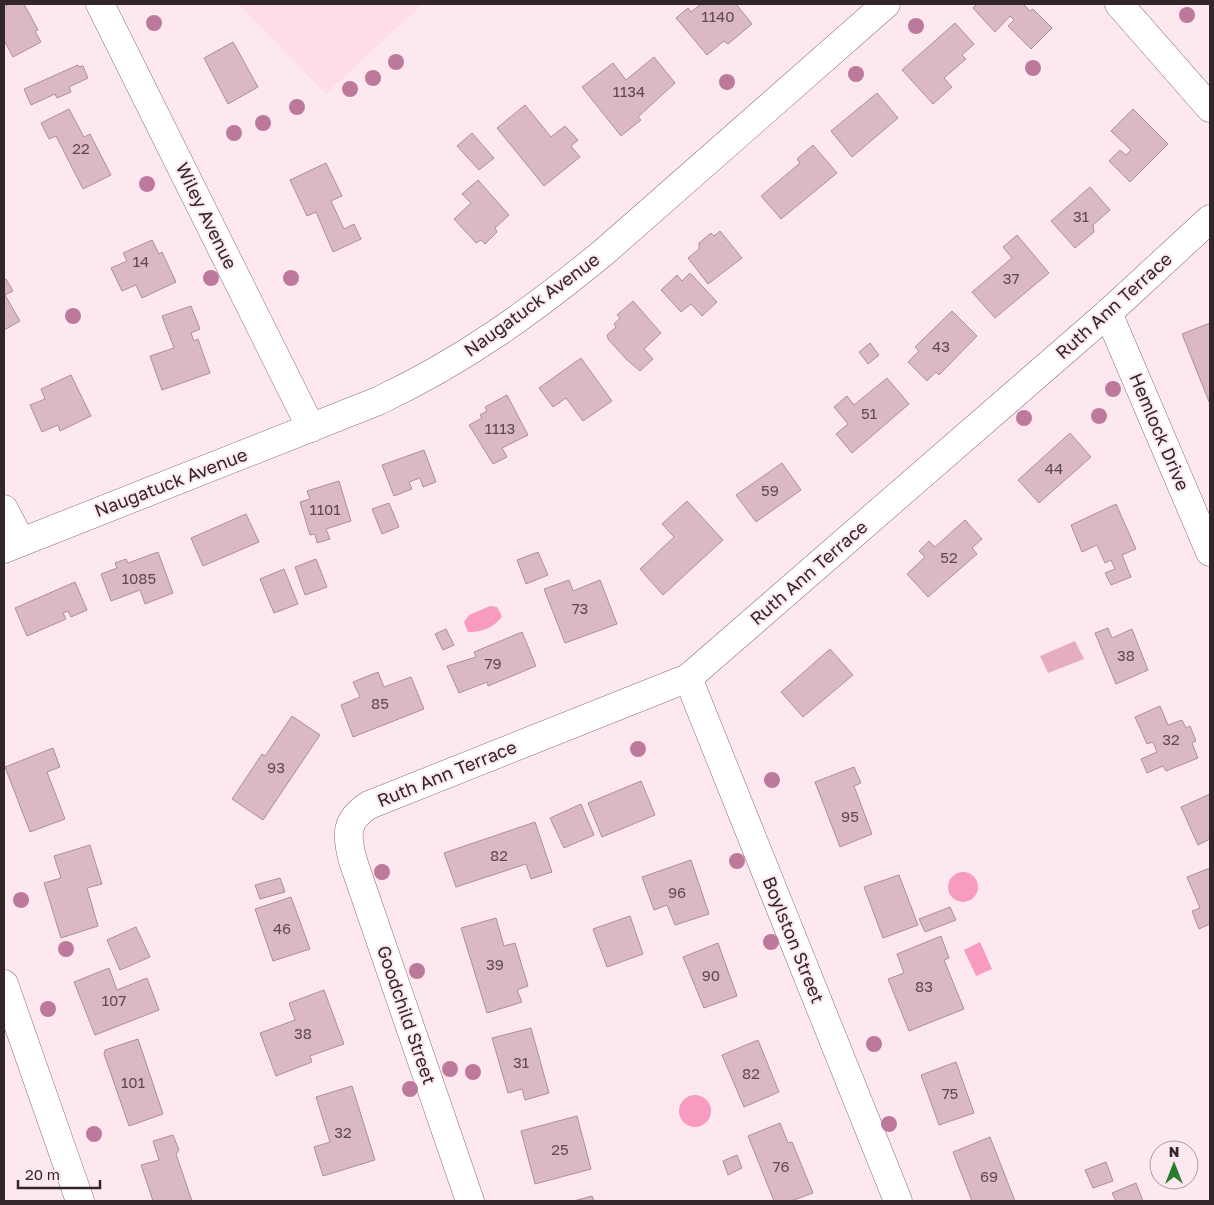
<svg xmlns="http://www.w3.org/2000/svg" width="1214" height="1205" font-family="'Golos Text',sans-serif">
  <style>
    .built { fill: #fedce8 }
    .green { fill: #e6acc2 }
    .water { fill: #f79bc1 }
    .building { fill: #dab8c5; stroke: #ae8e9a }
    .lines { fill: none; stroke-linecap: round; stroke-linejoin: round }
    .minor-casing { stroke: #8a6c77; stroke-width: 29 }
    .secondary-casing { stroke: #8a6c77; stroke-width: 29 }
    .minor { stroke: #fff; stroke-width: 28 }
    .secondary { stroke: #fff; stroke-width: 28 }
    .tree { fill: #bd799b }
    .labels { text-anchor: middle; stroke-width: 4; stroke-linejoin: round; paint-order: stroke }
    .number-label { font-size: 15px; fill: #5d4a52 }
    .street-label { font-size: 18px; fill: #33262b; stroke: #fee8f0 }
  </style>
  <rect width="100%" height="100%" fill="#fee8f0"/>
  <path class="built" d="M 238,4 L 422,4 L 326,94 Z"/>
  <path class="green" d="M 1075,641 L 1084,659 L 1048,673 L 1040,656 Z"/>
  <path class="water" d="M 490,606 L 497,607 L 502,616 C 496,627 480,633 468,632 L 464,622 L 469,615 Z
    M948 887a15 15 0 1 1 30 0a15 15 0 1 1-30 0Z
    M 980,942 L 992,969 L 976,976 L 964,950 Z
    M679 1111a16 16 0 1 1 32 0a16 16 0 1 1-32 0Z"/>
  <path class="building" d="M 9,4 L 24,4 L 38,30 L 35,31 L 41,42 L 13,57 L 4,40 L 4,7 Z
    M 701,4 L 736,4 L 752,24 L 728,44 L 724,41 L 707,55 L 676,18 L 688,8 L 691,12 Z
    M 977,4 L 1026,4 L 1024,5 L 1030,11 L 1033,9 L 1052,28 L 1031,49 L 1008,26 L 1014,20 L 1010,16 L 995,32 L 973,8 Z
    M 955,23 L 974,44 L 962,55 L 966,59 L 944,78 L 952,87 L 933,104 L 902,70 Z
    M 233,42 L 258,87 L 228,104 L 204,58 Z
    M 654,57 L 675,83 L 638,117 L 641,120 L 621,136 L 582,87 L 613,63 L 626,80 Z
    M 78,65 L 79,67 L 83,66 L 88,78 L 69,87 L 71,92 L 57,98 L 55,94 L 31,105 L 24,89 Z
    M 877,93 L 898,118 L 852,157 L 831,131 Z
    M 525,105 L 551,137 L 565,126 L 578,140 L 571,146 L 580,157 L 544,186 L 497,128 Z
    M 69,109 L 84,137 L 90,134 L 111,175 L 83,189 L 56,136 L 49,139 L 41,123 Z
    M 1133,109 L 1168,144 L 1130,182 L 1109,161 L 1120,150 L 1126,155 L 1131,150 L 1111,131 Z
    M 472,133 L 494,158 L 479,170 L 457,146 Z
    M 813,145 L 837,173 L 781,219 L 761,196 L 800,163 L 797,159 Z
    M 326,163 L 342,196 L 331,201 L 344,229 L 354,224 L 361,239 L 333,252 L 316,212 L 307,216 L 290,180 Z
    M 478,180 L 509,215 L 495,228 L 497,232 L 485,244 L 481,240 L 476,243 L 454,219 L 471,203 L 462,194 Z
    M 1090,187 L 1110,210 L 1093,225 L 1094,232 L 1075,248 L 1051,221 Z
    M 720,231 L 742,258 L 708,284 L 688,258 L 699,249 L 699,243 L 711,233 L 714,236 Z
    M 1017,235 L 1049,273 L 995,318 L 972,292 L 1012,258 L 1003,247 Z
    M 152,240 L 159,254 L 162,252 L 176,282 L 142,298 L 136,285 L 122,291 L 111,268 L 127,261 L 123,253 Z
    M 690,273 L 717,302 L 702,316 L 691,304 L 681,312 L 661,290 L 677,275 L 682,281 Z
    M 6,279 L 13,291 L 5,295 L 20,321 L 4,330 L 4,280 Z
    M 633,301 L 661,333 L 644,349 L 653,359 L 640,371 L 627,360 L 608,339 L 607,335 L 616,327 L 614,324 L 620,318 L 617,315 Z
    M 191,306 L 200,329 L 191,333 L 194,341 L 198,339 L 210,373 L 162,390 L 150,356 L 174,348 L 162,316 Z
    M 952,311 L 977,336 L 939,375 L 936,372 L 927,381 L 908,362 L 919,351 L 915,347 Z
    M 1210,323 L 1210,404 L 1182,334 Z
    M 870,343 L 879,355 L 868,364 L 859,352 Z
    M 581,358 L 612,401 L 583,421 L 566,398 L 553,407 L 539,388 Z
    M 71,375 L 91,416 L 60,431 L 58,425 L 42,432 L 30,405 L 45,399 L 41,389 Z
    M 887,378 L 909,404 L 852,453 L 836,434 L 848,424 L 834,407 L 847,396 L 854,405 Z
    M 507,395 L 528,435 L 502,448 L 507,457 L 493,464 L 469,425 L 482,418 L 480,415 L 487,411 L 485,407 Z
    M 1070,433 L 1091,457 L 1039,503 L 1018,480 Z
    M 424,450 L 436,482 L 423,487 L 420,478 L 409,482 L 412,489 L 394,496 L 382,465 Z
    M 782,463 L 801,490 L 756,522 L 736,495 Z
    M 339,481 L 351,521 L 326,529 L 330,539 L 317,543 L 315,534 L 310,535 L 300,502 L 310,499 L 307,491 Z
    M 687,501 L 723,540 L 663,595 L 640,569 L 674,537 L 662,524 Z
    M 389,503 L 399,527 L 382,534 L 372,509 Z
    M 1116,504 L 1136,549 L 1122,555 L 1131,577 L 1111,585 L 1105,573 L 1115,569 L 1111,560 L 1105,563 L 1097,545 L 1082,552 L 1071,525 Z
    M 246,514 L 259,542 L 203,566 L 191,538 Z
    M 965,520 L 982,539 L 972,548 L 977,554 L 928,597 L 907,574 L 925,557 L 919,551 L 929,541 L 935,547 Z
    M 158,552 L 173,593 L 145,604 L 140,590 L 111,601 L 101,574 L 117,568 L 115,563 L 126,559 L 128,563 Z
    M 538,552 L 548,575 L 526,584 L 517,560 Z
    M 316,559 L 327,587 L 305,595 L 295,567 Z
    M 284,569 L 298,604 L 274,613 L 260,579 Z
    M 569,580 L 573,591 L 600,580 L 617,624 L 565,643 L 544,589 Z
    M 75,582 L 87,610 L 71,617 L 68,611 L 63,613 L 66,619 L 27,636 L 15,608 Z
    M 1108,628 L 1112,638 L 1132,629 L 1148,670 L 1116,684 L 1095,633 Z
    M 446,629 L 454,645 L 443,650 L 435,634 Z
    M 522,632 L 536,666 L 488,686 L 487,682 L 459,693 L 447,666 L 476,657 L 474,652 Z
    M 830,649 L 853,675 L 803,717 L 781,692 Z
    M 378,672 L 384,687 L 411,677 L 424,709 L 353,737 L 341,705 L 360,697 L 353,682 Z
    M 1160,706 L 1168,725 L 1182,720 L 1186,728 L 1190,726 L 1196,741 L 1192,743 L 1198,758 L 1166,771 L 1163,766 L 1147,773 L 1141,759 L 1157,752 L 1153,742 L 1147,744 L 1135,717 Z
    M 292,716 L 320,735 L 263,820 L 232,799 L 262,754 L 265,756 Z
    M 53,748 L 60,767 L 47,772 L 65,819 L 30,832 L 5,767 Z
    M 854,767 L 861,783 L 854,786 L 872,834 L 840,847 L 815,782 Z
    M 641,781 L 655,815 L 602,837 L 588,803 Z
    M 1210,794 L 1210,839 L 1198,845 L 1181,807 Z
    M 581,804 L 594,835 L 564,848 L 550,818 Z
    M 535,822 L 552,872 L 531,879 L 526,864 L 456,887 L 444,853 Z
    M 90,845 L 102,884 L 87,888 L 98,926 L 61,938 L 44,883 L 61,878 L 54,856 Z
    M 691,860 L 709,914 L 675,925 L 667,905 L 654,910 L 642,877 Z
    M 1210,868 L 1210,924 L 1199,929 L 1192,911 L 1200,908 L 1187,877 Z
    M 899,875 L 918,925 L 883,938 L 864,887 Z
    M 280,878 L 285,892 L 260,899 L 255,885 Z
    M 291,897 L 310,949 L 273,961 L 255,909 Z
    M 950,907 L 956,920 L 925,932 L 919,919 Z
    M 630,916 L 643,954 L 607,967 L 593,929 Z
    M 496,918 L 504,946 L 515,943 L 528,986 L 517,990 L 522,1002 L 487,1013 L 461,928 Z
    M 136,927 L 150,957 L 120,970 L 107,940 Z
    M 941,936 L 949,958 L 944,960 L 964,1009 L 909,1031 L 888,979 L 904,973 L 897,954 Z
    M 718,943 L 737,996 L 704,1008 L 683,957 Z
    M 109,968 L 117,990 L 147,978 L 159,1010 L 95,1035 L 74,982 Z
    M 324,990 L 344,1044 L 310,1056 L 312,1062 L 276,1076 L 260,1033 L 295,1020 L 289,1003 Z
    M 531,1028 L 549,1093 L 525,1100 L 522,1089 L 508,1093 L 492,1038 Z
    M 138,1039 L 163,1114 L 129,1126 L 104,1054 L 105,1050 Z
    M 758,1040 L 779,1092 L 744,1107 L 722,1055 Z
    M 956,1062 L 974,1113 L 939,1125 L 921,1075 Z
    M 352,1086 L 375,1160 L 323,1176 L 314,1147 L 330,1142 L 316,1097 Z
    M 577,1116 L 591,1169 L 535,1184 L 521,1131 Z
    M 780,1123 L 788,1143 L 792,1142 L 813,1193 L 791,1201 L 774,1201 L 748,1136 Z
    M 173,1135 L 179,1150 L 176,1154 L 192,1201 L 153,1201 L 141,1165 L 159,1160 L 153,1141 Z
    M 990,1137 L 1015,1201 L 972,1201 L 953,1152 Z
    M 737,1155 L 742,1168 L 728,1175 L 723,1161 Z
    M 1106,1162 L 1113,1181 L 1093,1188 L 1085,1170 Z
    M 1136,1183 L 1143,1201 L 1116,1201 L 1112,1193 Z
    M 592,1196 L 594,1201 L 574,1201 Z"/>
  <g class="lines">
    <g class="minor-casing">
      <path id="minor" d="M 100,4 L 311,428
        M 1119,4 L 1210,108
        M 1108,313 L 1210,552
        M 4,509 L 21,542
        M 688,678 L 898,1201
        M 4,984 L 80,1201
        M 470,1201 L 353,861 C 346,835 345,820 369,805 L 688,678 L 1108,313 L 1210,219"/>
    </g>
    <g class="secondary-casing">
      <path id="secondary" d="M 4,549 L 378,401 C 463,361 531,312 604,252 L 886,4"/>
    </g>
    <use href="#minor" class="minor"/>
    <use href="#secondary" class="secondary"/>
  </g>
  <g class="tree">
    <circle cx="1187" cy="15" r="8"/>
    <circle cx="154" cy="23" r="8"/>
    <circle cx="916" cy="26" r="8"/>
    <circle cx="396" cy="62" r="8"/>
    <circle cx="1033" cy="68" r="8"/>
    <circle cx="856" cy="74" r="8"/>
    <circle cx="373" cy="78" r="8"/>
    <circle cx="727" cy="82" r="8"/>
    <circle cx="350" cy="89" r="8"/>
    <circle cx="297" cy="107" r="8"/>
    <circle cx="263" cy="123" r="8"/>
    <circle cx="234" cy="133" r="8"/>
    <circle cx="147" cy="184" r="8"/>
    <circle cx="211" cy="278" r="8"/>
    <circle cx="291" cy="278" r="8"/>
    <circle cx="73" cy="316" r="8"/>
    <circle cx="1113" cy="389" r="8"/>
    <circle cx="1099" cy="416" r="8"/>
    <circle cx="1024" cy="418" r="8"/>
    <circle cx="638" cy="749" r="8"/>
    <circle cx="772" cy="780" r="8"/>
    <circle cx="737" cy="861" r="8"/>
    <circle cx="382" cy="872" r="8"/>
    <circle cx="21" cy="900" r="8"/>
    <circle cx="771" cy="942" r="8"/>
    <circle cx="66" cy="949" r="8"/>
    <circle cx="417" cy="971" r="8"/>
    <circle cx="48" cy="1009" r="8"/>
    <circle cx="874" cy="1044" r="8"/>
    <circle cx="450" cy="1069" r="8"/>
    <circle cx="473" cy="1072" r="8"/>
    <circle cx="410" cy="1089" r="8"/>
    <circle cx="889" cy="1124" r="8"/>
    <circle cx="94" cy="1134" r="8"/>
  </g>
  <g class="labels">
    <g class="number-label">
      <text x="718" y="22">1140</text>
      <text x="629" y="97">1134</text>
      <text x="81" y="154">22</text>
      <text x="1081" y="222">31</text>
      <text x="141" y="267">14</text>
      <text x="1011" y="284">37</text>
      <text x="941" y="352">43</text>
      <text x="869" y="419">51</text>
      <text x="500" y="434">1113</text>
      <text x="1054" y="474">44</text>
      <text x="770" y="496">59</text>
      <text x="325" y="515">1101</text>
      <text x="949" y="563">52</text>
      <text x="139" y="584">1085</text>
      <text x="580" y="614">73</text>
      <text x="1126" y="661">38</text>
      <text x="493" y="669">79</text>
      <text x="380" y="709">85</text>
      <text x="1171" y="745">32</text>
      <text x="276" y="773">93</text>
      <text x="850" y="822">95</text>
      <text x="499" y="861">82</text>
      <text x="677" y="898">96</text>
      <text x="282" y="934">46</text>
      <text x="495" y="970">39</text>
      <text x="711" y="981">90</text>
      <text x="924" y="992">83</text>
      <text x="114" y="1006">107</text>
      <text x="303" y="1039">38</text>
      <text x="521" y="1068">31</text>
      <text x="751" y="1079">82</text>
      <text x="133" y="1088">101</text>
      <text x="950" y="1099">75</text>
      <text x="343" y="1138">32</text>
      <text x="560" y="1155">25</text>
      <text x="781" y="1172">76</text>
      <text x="989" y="1182">69</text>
    </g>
    <g class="street-label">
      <text transform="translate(206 216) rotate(64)" y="6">Wiley Avenue</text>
      <text transform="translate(532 305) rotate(-36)" y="6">Naugatuck Avenue</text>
      <text transform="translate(1114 306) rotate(-42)" y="6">Ruth Ann Terrace</text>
      <text transform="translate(1159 432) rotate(67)" y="6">Hemlock Drive</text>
      <text transform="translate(171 483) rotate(-21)" y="6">Naugatuck Avenue</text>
      <text transform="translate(809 573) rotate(-41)" y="6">Ruth Ann Terrace</text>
      <text transform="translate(447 774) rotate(-22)" y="6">Ruth Ann Terrace</text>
      <text transform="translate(793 940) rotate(68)" y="6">Boylston Street</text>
      <text transform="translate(406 1015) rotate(71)" y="6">Goodchild Street</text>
    </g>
  </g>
  <rect width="1214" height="1205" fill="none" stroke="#33262b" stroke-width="10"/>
  <g transform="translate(1174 1165)"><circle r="24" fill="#fee8f0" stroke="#ad9aa1"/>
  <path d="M0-4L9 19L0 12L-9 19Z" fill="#277e2b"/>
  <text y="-8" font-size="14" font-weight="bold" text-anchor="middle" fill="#33262b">N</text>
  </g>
  <path d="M18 1180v8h82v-8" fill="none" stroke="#33262b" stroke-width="2.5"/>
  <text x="25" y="1180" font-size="15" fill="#33262b" stroke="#fee8f0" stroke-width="4" paint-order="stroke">20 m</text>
</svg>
